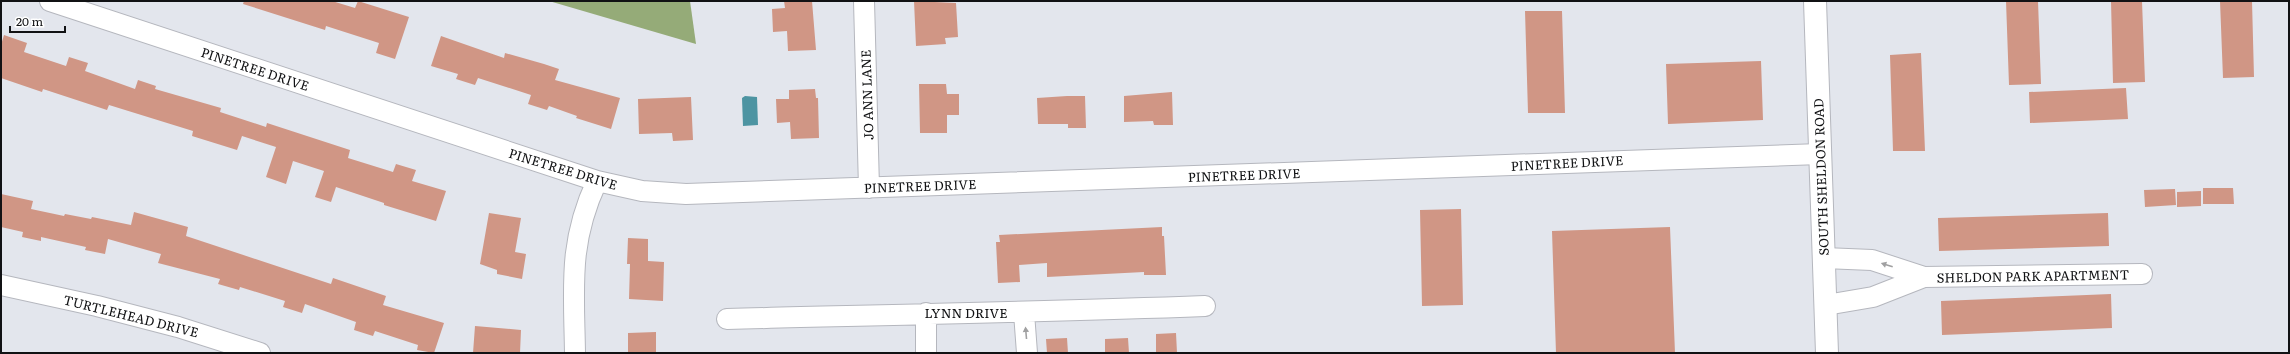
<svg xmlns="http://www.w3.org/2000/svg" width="2290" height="354" font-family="Literata,serif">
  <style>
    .forest { fill: #95ab78 }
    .water { fill: #4d94a2 }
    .building { fill: #d09685 }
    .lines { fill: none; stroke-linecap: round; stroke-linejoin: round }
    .minor-casing { stroke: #b5b7be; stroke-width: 22 }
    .secondary-casing { stroke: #b5b7be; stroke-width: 24 }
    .minor { stroke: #fff; stroke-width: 20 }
    .secondary { stroke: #fff; stroke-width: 22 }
    .oneway { fill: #a0a0a1 }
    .labels { text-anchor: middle; stroke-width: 3; stroke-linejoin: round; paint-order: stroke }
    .street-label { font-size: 13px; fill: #111214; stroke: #fff }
  </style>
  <rect width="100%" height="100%" fill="#e3e6ed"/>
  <path class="forest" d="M 549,1 L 690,1 L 696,44 Z"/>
  <path class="water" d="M 745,96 L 757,97 L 758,125 L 743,126 L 742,98 Z"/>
  <path class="building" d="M 244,1 L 332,1 L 355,8 L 358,1 L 409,17 L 395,59 L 376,53 L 379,43 L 326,26 L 325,30 L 243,4 Z
    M 784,1 L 812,1 L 816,50 L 788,51 L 787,31 L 773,32 L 772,9 L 785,8 Z
    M 914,1 L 956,3 L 958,37 L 945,38 L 946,44 L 916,46 Z
    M 2006,1 L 2038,1 L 2041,84 L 2009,85 Z
    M 2111,1 L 2142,1 L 2145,82 L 2113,83 Z
    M 2220,1 L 2252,1 L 2254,77 L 2223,78 Z
    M 1525,11 L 1562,11 L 1565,113 L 1528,113 Z
    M 4,35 L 27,43 L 24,52 L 66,66 L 69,57 L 88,63 L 85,71 L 135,89 L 138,80 L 156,86 L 155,89 L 221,108 L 220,112 L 266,127 L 267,123 L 350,150 L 348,158 L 393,172 L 396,164 L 416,170 L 412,181 L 446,191 L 436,221 L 384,205 L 384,203 L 336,187 L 331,202 L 315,197 L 324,171 L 293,161 L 286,184 L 266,177 L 276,147 L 242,136 L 237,150 L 192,136 L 193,131 L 109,105 L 107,110 L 43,89 L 42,92 L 1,78 L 1,45 Z
    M 441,36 L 504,58 L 505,53 L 544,64 L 559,69 L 555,80 L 620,98 L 611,129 L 576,118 L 577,116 L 549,106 L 547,110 L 528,104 L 531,95 L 478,78 L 475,85 L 456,79 L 458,74 L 431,66 Z
    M 1921,53 L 1925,151 L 1893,151 L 1890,55 Z
    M 1761,61 L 1763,120 L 1668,124 L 1666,64 Z
    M 919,84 L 946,84 L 947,94 L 959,94 L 959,115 L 947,115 L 947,133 L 920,133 Z
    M 2126,88 L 2128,119 L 2030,123 L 2029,92 Z
    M 815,89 L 816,98 L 818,98 L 819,138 L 791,139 L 790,122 L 777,123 L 776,99 L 789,99 L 789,90 Z
    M 1172,92 L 1173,125 L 1154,125 L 1153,121 L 1124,122 L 1124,96 Z
    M 1067,96 L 1085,96 L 1086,128 L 1068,128 L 1068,124 L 1038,124 L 1037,98 Z
    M 691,97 L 693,140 L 673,141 L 672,133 L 639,134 L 638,99 Z
    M 2203,188 L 2233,188 L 2234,204 L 2203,204 Z
    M 2175,189 L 2176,205 L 2145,207 L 2144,190 Z
    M 2201,191 L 2201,206 L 2177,207 L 2177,192 Z
    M 1,194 L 33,201 L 31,209 L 64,216 L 65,214 L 91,219 L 92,217 L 131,225 L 134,212 L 188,227 L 186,236 L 331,284 L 333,278 L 386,296 L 383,305 L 444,323 L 434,353 L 417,350 L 418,345 L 375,331 L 373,336 L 354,330 L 356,322 L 305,304 L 302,313 L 283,307 L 285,301 L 240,287 L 239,290 L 218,284 L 220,279 L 158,263 L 161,254 L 108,239 L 105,254 L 85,250 L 86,247 L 41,237 L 41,241 L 22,237 L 23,232 L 1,227 Z
    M 1461,209 L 1463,305 L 1422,306 L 1420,210 Z
    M 489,213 L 521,218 L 515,252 L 526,254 L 522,279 L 497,274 L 497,270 L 480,264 Z
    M 2108,213 L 2109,246 L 1939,251 L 1938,218 Z
    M 1162,227 L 1162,236 L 1164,236 L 1166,275 L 1144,275 L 1144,272 L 1047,277 L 1047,263 L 1019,265 L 1020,282 L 998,283 L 996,242 L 1000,242 L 999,235 Z
    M 1670,227 L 1675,353 L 1556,353 L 1552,231 Z
    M 628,238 L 648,239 L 648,261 L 664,262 L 663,301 L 629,299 L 630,264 L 627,264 Z
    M 2111,294 L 2112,328 L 1942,335 L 1941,301 Z
    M 475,326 L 521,330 L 520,353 L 473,353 Z
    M 656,332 L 656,353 L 628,353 L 628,333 Z
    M 1176,333 L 1177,353 L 1156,353 L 1156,334 Z
    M 1067,338 L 1068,353 L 1047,353 L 1046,339 Z
    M 1128,338 L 1129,353 L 1105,353 L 1105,339 Z"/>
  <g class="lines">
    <g class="minor-casing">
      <path id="minor" d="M 50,1 L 597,181 L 642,191 L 686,194 L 1820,154
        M 864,1 L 869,188
        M 1824,258 L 1872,260 L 1924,277 L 2142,274
        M 1,285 L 97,306 L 178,327 L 260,353
        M 1826,305 L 1873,297 L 1924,277
        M 1024,313 L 1027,353
        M 727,319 C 886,315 1045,312 1205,306
        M 575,353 C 574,287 568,243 597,181
        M 926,353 L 926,313"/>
    </g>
    <g class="secondary-casing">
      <path id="secondary" d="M 1815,1 L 1827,353"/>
    </g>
    <use href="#minor" class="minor"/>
    <use href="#secondary" class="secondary"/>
  </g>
  <defs><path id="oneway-solid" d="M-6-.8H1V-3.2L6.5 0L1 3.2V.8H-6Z"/></defs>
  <g class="oneway">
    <use href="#oneway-solid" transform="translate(1887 265) rotate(-162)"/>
    <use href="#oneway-solid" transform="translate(1026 333) rotate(-95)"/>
  </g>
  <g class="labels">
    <g class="street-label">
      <text transform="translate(255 69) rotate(18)" y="5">PINETREE DRIVE</text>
      <text transform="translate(867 95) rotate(-92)" y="5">JO ANN LANE</text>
      <text transform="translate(1567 163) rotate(-3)" y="5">PINETREE DRIVE</text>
      <text transform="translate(563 169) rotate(17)" y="5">PINETREE DRIVE</text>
      <text transform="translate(1244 175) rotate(-2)" y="5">PINETREE DRIVE</text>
      <text transform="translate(1821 177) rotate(-92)" y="5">SOUTH SHELDON ROAD</text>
      <text transform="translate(920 186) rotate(-2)" y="5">PINETREE DRIVE</text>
      <text transform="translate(2033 276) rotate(-1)" y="5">SHELDON PARK APARTMENT</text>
      <text x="966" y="318">LYNN DRIVE</text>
      <text transform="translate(131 316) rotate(14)" y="5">TURTLEHEAD DRIVE</text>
    </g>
  </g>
  <rect width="2290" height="354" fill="none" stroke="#111214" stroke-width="4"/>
  <path d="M10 26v6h55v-6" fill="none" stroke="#111214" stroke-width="2"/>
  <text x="16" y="26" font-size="12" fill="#111214" stroke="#ffffff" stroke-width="3" paint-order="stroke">20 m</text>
</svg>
